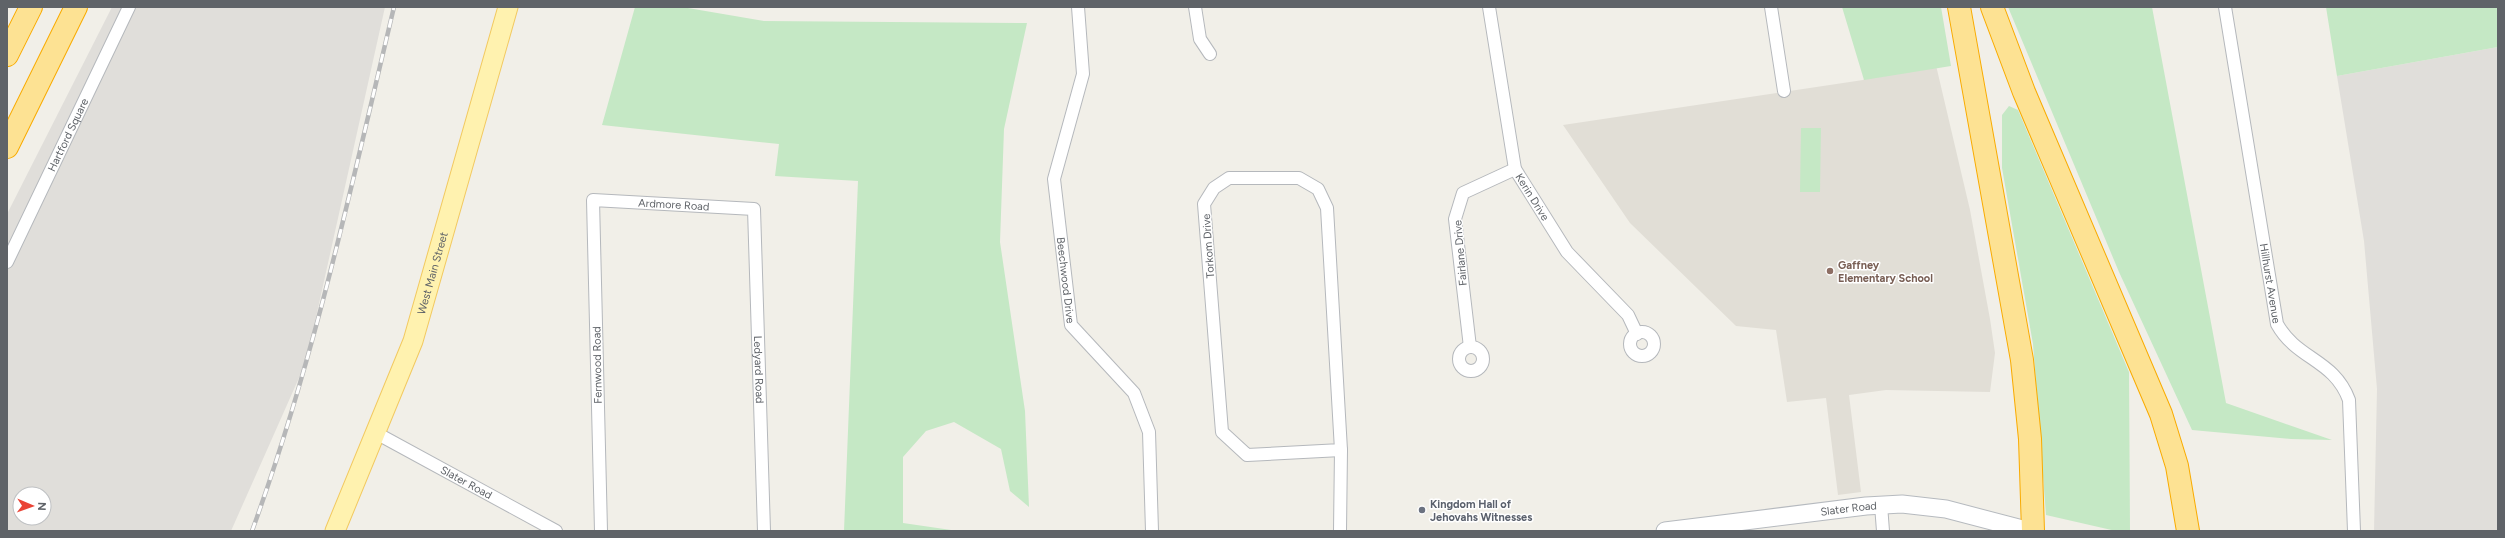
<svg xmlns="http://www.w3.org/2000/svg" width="2505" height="538" font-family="Figtree,sans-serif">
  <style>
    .industrial { fill: #e0deda; fill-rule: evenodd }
    .education { fill: #e1ded6 }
    .green { fill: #c5e8c5 }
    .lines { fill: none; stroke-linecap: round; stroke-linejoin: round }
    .street-casing { stroke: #b5b8bc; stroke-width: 14 }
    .secondary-casing { stroke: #b6babf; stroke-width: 19 }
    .primary-casing { stroke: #f2c960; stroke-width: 21 }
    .highway-casing { stroke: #f9ab00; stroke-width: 24 }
    .street { stroke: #fff; stroke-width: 12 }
    .secondary { stroke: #fff; stroke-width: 17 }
    .primary { stroke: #fff2af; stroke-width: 19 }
    .highway { stroke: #fde293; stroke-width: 22 }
    .rail-casing { stroke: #b6b7b8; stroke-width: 4.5 }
    .rail { stroke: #fff; stroke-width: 3; stroke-dasharray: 9; stroke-linecap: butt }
    .education-dot { fill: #8d6e63; stroke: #fff; stroke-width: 1.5 }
    .worship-dot { fill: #6b7280; stroke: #fff; stroke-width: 1.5 }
    .labels { text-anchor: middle; stroke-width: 3; stroke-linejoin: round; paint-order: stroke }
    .street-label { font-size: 11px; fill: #5f6368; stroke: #fff }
    .education-label { font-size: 11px; font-weight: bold; fill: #785e54; stroke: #fff; text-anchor: start }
    .worship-label { font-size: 11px; font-weight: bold; fill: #5b616d; stroke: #fff; text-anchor: start }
  </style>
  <rect width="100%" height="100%" fill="#f1efe8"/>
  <path class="industrial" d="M 112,7 L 385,7 L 306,362 L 231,531 L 7,531 L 7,214 ZM 20,494 L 44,494 L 44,518 L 20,518 Z
    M 2498,47 L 2498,531 L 2374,531 L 2377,389 L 2364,241 L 2337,76 Z"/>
  <path class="education" d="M 1927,27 L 1970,210 L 1990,319 L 1995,353 L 1990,392 L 1886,390 L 1849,395 L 1861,492 L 1838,495 L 1826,398 L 1787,402 L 1776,330 L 1736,326 L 1630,223 L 1563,125 L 1863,80 Z"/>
  <path class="green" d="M 635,7 L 682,7 L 764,21 L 1027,23 L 1004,129 L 1000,242 L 1025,411 L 1029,507 L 1010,491 L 1001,449 L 954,422 L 926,431 L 903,457 L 903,523 L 958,531 L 844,531 L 858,181 L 775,176 L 779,144 L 602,125 Z
    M 1842,7 L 1941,7 L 1951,66 L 1864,80 Z
    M 2008,7 L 2152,7 L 2226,403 L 2332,440 L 2291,439 L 2192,430 L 2119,272 Z
    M 2326,7 L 2498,7 L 2498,47 L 2337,76 Z
    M 2009,106 L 2018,110 L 2129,372 L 2130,531 L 2116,531 L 2046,515 L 2033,344 L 2002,168 L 2002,115 Z
    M 1801,128 L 1821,128 L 1820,192 L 1800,192 Z"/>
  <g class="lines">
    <g class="street-casing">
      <g id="street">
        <path id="s1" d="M 1078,7 L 1083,74 L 1054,179 L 1071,325 L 1134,393 L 1149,432 L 1152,531"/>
        <path d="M 1195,7 L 1200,39 L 1210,54"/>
        <path id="s2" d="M 1489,7 L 1515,169 L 1567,252 L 1628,315 L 1637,334"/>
        <path d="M 1771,7 L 1784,91"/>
        <path id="s3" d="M 2225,7 L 2277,324 C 2297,360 2334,359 2349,400 L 2354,531"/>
        <path d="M 1229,178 L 1299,178 L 1318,189 L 1327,208 L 1341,450 L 1247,455 L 1222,432 L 1204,204 L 1214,188 Z"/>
        <path id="s4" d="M 7,262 L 129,7"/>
        <circle cx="1642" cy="344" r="12"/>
        <circle cx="1471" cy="359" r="12"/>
        <path d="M 1470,347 L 1455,219 L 1463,193 L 1515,169"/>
        <path id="s5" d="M 376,433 L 556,531"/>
        <path d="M 1881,505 L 1883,531"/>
        <path id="s6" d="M 601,531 L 593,200 L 754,209 L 764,531"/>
        <path d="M 1340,531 L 1341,450"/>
      </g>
    </g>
    <g class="secondary-casing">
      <g id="secondary">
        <path id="s7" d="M 1665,531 L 1866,506 L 1902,504 L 1946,509 L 2030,531"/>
      </g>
    </g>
    <g class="primary-casing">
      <g id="primary">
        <path id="s8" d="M 335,531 L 413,341 L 508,7"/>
      </g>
    </g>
    <g class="highway-casing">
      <path id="highway" d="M 1959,7 L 2022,360 L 2030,439 L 2033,531
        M 1992,7 L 2024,92 L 2161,414 L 2177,466 L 2188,531
        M 7,55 L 31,7
        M 7,147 L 76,7"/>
    </g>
    <use href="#street" class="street"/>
    <use href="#secondary" class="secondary"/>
    <use href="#primary" class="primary"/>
    <use href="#highway" class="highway"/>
    <g class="rail-casing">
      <path id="rail" d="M 252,531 C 314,361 352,183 394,7"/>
    </g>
    <use href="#rail" class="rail"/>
  </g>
  <circle class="education-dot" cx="1830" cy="271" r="4"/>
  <circle class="worship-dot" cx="1422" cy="510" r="4"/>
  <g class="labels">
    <g class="street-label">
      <text dy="4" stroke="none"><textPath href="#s4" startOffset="141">Hartford Square</textPath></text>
      <text dy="4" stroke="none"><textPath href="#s2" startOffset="197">Kerin Drive</textPath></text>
      <text dy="4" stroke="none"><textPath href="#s6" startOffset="412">Ardmore Road</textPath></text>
      <text transform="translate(1208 246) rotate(-94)" y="4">Torkom Drive</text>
      <text transform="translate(1460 253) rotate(-95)" y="4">Fairlane Drive</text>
      <text dy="4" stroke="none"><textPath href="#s8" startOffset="276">West Main Street</textPath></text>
      <text dy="4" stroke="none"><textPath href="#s1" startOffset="278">Beechwood Drive</textPath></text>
      <text dy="4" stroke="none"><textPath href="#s3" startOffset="280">Hillhurst Avenue</textPath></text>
      <text transform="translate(597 365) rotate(-91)" y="4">Fernwood Road</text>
      <text dy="4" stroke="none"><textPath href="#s6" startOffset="653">Ledyard Road</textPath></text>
      <text dy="4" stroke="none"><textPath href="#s5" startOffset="103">Slater Road</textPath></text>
      <text dy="4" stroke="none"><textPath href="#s7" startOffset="185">Slater Road</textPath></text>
    </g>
    <g class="education-label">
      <text x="1838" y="269">Gaffney<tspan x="1838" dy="13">Elementary School</tspan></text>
    </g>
    <g class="worship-label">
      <text x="1430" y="508">Kingdom Hall of<tspan x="1430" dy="13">Jehovahs Witnesses</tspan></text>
    </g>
  </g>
  <rect width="2505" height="538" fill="none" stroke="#5f6368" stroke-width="16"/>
  <g transform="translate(32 506) rotate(92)"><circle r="19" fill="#ffffff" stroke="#bfc1c3"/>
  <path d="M0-3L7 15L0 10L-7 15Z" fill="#ea4335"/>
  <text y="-6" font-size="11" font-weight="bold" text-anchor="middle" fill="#5f6368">N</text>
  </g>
</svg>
